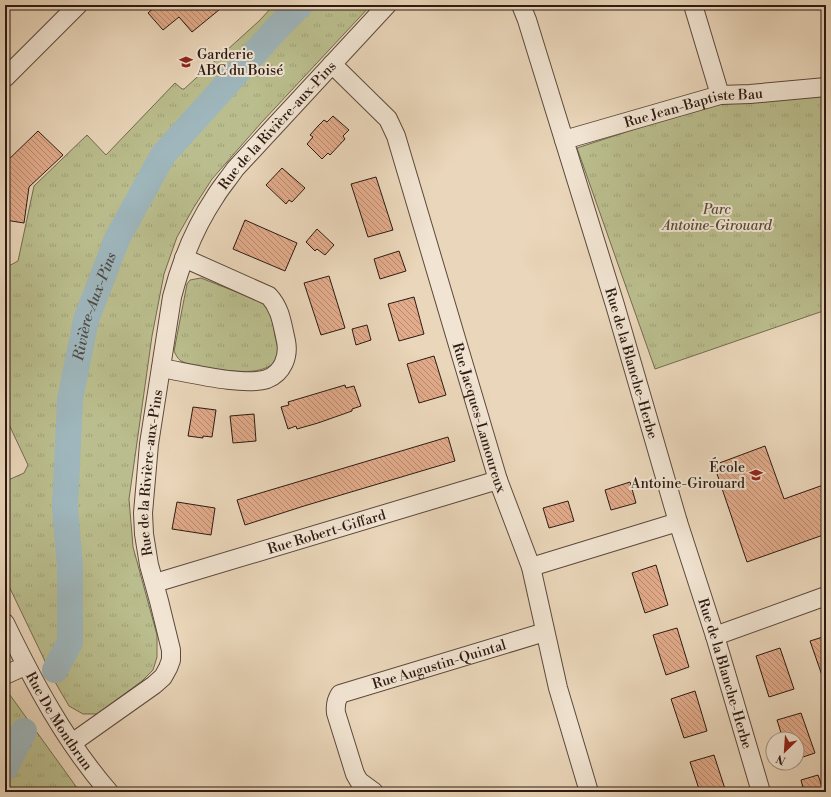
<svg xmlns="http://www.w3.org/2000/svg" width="831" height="797" font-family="'Libre Bodoni',serif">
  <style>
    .park { fill: url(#park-tufts); stroke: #736c50 }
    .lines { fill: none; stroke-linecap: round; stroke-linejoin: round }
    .river { stroke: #9eb6bc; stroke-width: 26 }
    .building { fill: url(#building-back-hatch); stroke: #2c1a12 }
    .minor-casing { stroke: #5c493c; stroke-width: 20 }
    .minor { stroke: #f1e4d2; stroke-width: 18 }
    .labels { text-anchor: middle; stroke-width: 4; stroke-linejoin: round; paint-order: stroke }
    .poi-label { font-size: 14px; fill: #2c1a12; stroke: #f1e4d2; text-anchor: start }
    .street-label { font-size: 14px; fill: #2c1a12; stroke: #f1e4d2 }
    .park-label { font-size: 14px; font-style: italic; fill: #574b37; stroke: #f1e4d2 }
    .water-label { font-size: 15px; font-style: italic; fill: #4e4945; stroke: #f1e4d2 }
  </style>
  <defs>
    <pattern id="park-tufts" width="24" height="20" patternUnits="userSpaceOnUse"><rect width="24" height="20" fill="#babd8d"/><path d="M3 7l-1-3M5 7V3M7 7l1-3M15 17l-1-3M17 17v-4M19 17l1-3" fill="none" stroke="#a0a279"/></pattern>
    <pattern id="building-back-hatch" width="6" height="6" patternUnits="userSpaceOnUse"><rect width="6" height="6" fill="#e2ab8b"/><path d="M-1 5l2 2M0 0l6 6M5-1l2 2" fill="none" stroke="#b78a70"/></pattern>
  </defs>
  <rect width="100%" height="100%" fill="#ead6ba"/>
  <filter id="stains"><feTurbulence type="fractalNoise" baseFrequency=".005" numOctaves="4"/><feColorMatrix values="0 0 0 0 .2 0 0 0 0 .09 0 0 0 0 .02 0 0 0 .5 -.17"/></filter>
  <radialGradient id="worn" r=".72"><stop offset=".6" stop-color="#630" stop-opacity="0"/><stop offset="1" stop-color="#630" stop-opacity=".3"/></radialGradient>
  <path class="park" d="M 274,5 L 371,5 L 261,123 L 212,179 L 194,207 L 177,237 L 164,274 L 152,336 L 129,499 L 133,547 L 157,635 L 157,657 L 153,670 L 142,681 L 97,714 L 83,714 L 69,706 L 55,682 L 5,578 L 5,515 L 6,510 L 5,483 L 6,481 L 24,473 L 28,465 L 5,416 L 5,268 L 18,261 L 34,186 L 87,135 L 106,155 L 175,83 L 182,89 L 184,89 L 259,21 Z
    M 826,94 L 826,310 L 655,369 L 577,148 L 706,106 Z
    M 201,278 L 262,302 C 272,311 273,323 275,336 C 277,344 281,355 274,363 C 270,367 261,370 254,371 C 240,373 193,368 181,361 C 177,358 176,355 174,351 L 187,284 L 190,280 Z
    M 5,693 L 10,695 L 80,792 L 15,792 L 5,787 Z"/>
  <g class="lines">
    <g class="river">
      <path id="s1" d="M 55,670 L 70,642 L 70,567 L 65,508 L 70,399 L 86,320 L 117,239 L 163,155 L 278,27 L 300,5"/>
      <path d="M 5,768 L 24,731"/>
    </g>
  </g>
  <path class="building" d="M 157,5 L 225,5 L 192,32 L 179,17 L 163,30 L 148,13 Z
    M 333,116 L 349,130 L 343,136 L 345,139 L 330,155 L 328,153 L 322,159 L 307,144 L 313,137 L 310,135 L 318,126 L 324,120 L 327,122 Z
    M 38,131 L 63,155 L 29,187 L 24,223 L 5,220 L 5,163 Z
    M 282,168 L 305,188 L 292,202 L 289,200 L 286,204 L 266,185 Z
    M 376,177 L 393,230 L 368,237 L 351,184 Z
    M 245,220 L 297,243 L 285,271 L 233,249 Z
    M 317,229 L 334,245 L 325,255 L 317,249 L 315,251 L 306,242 Z
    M 399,251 L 406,271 L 380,279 L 374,259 Z
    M 329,276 L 345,328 L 321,335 L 304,283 Z
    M 414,297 L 424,334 L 399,341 L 388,304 Z
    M 367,325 L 371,340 L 356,345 L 352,329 Z
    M 434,356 L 446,395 L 419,403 L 407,364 Z
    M 345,385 L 346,388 L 354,386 L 361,406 L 352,409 L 352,411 L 318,423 L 297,429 L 296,426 L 288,429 L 281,407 L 289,405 L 288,402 Z
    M 193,407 L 216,410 L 212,437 L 203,436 L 203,438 L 188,436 Z
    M 254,414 L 256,441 L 233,443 L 230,416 Z
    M 448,437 L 455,461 L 304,506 L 245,525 L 237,500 Z
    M 765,446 L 784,499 L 826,484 L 826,534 L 747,562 L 714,465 Z
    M 630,482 L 636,503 L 611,510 L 605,490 Z
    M 568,501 L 574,521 L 549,528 L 543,508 Z
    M 177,502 L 215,508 L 211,535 L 172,529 Z
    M 656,565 L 668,605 L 645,613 L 632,573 Z
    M 677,628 L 689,667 L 666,675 L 653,635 Z
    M 826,636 L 826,681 L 824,681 L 810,641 Z
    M 780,648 L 794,689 L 769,697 L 756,656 Z
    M 695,691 L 707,731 L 684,738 L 671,699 Z
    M 801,713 L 815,753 L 797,759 L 797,739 L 783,739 L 777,720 Z
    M 714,755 L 726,792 L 700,792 L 690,762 Z
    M 818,775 L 824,792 L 804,792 L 801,780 Z"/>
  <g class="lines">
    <g class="minor-casing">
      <g id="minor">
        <path id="s2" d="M 521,5 L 527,20 L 615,305 L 678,522 L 715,636 L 761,792"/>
        <path d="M 693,5 L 720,95"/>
        <path id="s3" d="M 332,64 L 388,119 L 396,136 L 498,480 L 531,567 L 558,688 L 589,792"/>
        <path d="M 5,78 L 78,5"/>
        <path id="s4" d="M 564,140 L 720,95 L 750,94 L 826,87"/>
        <path d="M 161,368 C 186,372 244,387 267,379 C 283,373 289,356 286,341 C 282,324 281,309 269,296 L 184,258"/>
        <path d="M 531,567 L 678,522"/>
        <path id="s5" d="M 155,583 L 498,480"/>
        <path id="s6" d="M 5,623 C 34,683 65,741 109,792"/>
        <path d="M 715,636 L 826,596"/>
        <path d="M 5,675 L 25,666"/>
        <path id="s7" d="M 72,743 L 154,685 L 163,677 L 168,668 L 171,660 L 171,650 L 159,601 L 149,565 L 144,534 L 143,513 L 149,444 L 172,297 C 181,262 195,227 215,197 C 221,187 229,178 235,169 L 387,5"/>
        <path id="s8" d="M 374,792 L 359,781 L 355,774 L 336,713 C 335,705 336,700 340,694 L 545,632"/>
      </g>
    </g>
    <use href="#minor" class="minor"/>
  </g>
  <defs>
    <g id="school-bare" transform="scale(1.08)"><path d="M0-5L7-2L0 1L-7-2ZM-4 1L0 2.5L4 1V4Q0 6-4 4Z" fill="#8f2418" stroke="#f1e4d2" stroke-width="2.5" paint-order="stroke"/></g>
  </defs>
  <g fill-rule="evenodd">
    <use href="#school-bare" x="186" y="62"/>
    <use href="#school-bare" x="756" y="475"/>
  </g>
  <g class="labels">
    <g class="poi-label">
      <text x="197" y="59">Garderie<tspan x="197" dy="16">ABC du Boisé</tspan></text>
      <text x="745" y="472" text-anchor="end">École<tspan x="745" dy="16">Antoine-Girouard</tspan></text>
    </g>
    <g class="street-label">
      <text dy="5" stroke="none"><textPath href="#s4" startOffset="134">Rue Jean-Baptiste Bau</textPath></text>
      <text dy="5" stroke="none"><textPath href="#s7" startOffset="704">Rue de la Rivière-aux-Pins</textPath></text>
      <text dy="5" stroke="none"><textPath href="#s2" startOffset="375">Rue de la Blanche-Herbe</textPath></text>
      <text dy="5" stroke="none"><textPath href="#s3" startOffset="391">Rue Jacques-Lamoureux</textPath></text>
      <text dy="5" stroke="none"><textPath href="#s7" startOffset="322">Rue de la Rivière-aux-Pins</textPath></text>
      <text dy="5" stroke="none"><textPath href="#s5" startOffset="179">Rue Robert-Giffard</textPath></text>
      <text dy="5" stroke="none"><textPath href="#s8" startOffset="214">Rue Augustin-Quintal</textPath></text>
      <text dy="5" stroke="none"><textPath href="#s2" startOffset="699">Rue de la Blanche-Herbe</textPath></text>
      <text dy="5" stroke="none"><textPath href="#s6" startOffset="112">Rue De Montbrun</textPath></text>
    </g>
    <g class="park-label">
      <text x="717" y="214">Parc<tspan x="717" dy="16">Antoine-Girouard</tspan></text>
    </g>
    <g class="water-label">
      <text dy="5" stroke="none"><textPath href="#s1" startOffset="371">Rivière-Aux-Pins</textPath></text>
    </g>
  </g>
  <rect width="831" height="797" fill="none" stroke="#ead6ba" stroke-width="20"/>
  <rect x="6" y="6" width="819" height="785" fill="none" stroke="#2c1a12" stroke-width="2"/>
  <rect x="10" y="10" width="811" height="777" fill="none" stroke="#2c1a12"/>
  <g transform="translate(785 751) rotate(205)"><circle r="19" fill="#f1e4d2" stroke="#a29385"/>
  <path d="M0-3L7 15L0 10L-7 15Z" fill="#8f2418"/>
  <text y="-6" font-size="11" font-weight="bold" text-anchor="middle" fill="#2c1a12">N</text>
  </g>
  <rect width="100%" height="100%" filter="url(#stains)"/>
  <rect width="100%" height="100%" fill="url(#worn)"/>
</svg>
